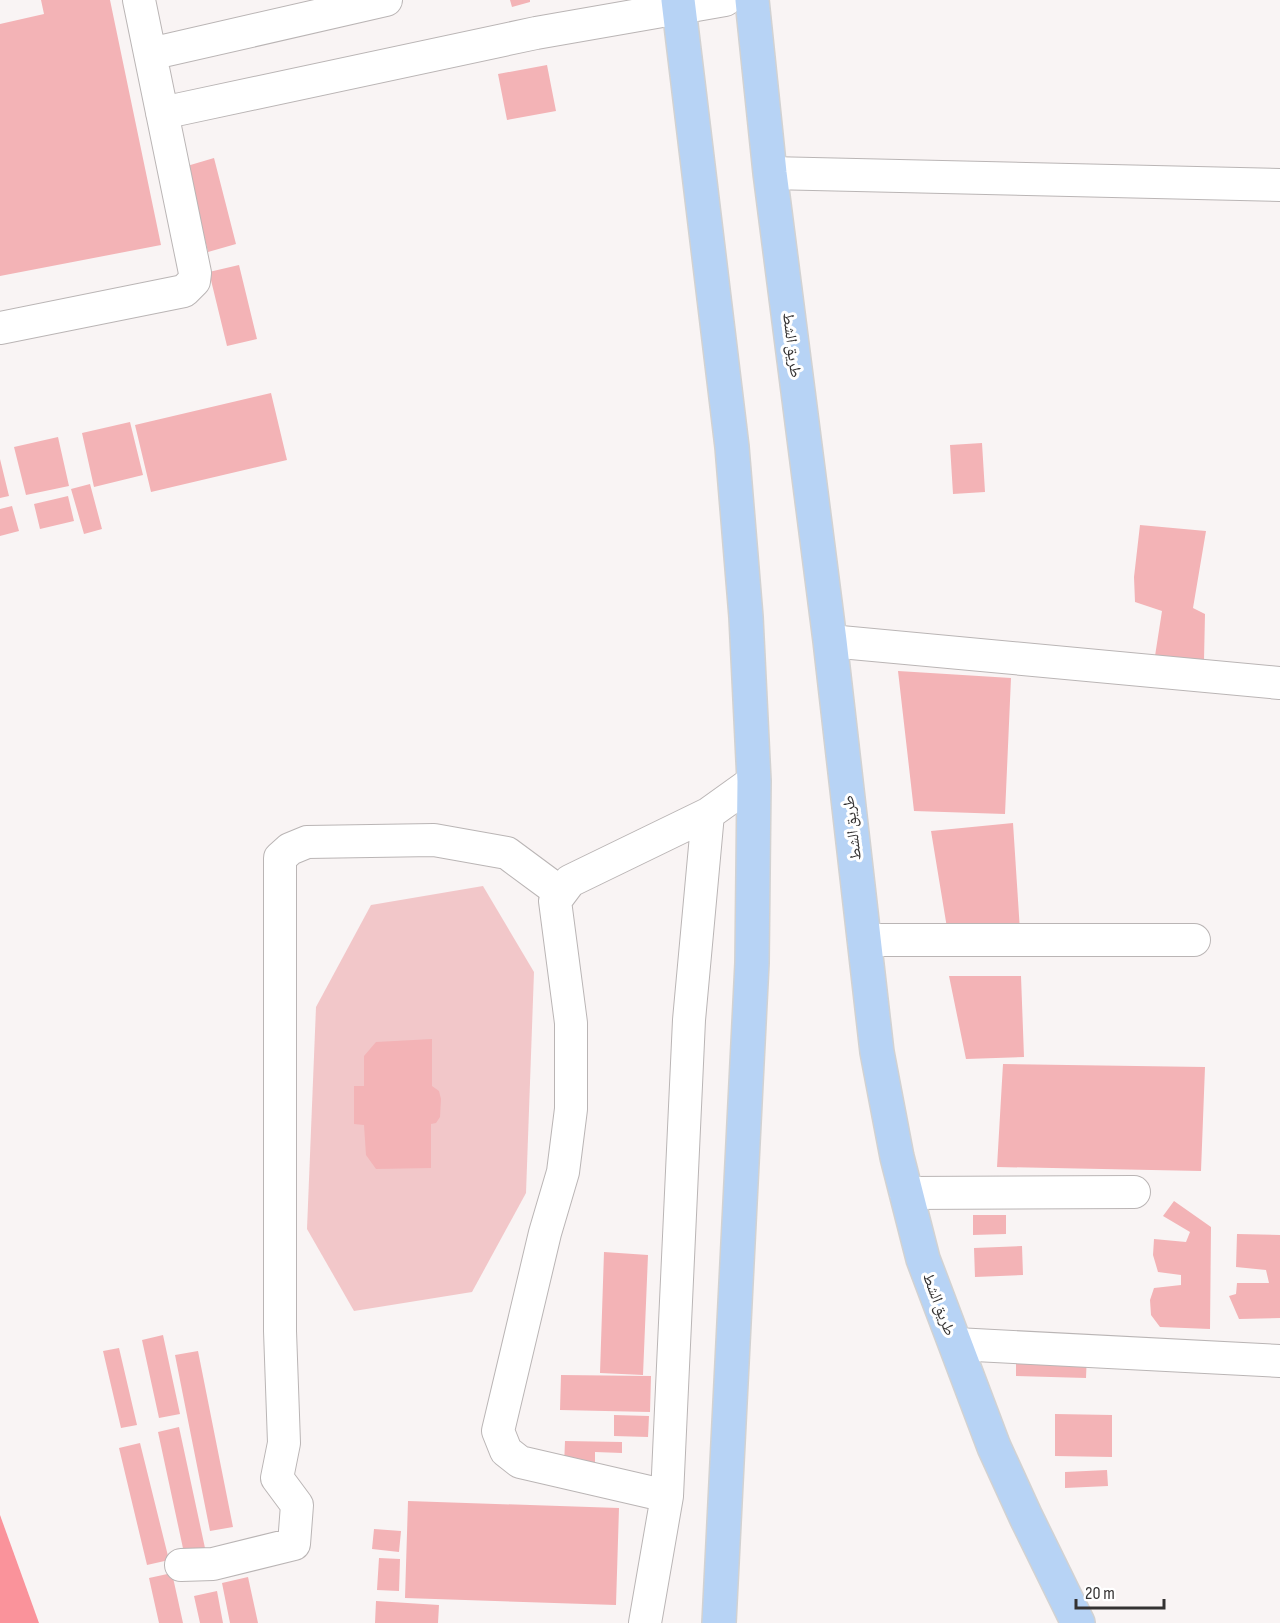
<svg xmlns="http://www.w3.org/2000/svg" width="1280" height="1623" font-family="'Sofia Sans Condensed','Noto Naskh Arabic',sans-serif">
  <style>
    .green { fill: #f2c7c9 }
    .water { fill: #fa939b }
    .building { fill: #f3b3b6 }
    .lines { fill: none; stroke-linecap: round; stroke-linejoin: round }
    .minor-casing { stroke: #bab5b5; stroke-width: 34 }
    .highway-casing { stroke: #d2d2d2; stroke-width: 36 }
    .minor { stroke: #fff; stroke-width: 32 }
    .highway { stroke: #b7d3f5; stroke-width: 33 }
    .labels { text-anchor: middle; stroke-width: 6; stroke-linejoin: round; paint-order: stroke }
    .street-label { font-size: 16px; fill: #343232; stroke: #fff }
  </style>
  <rect width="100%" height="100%" fill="#f9f4f4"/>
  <path class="green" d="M 483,886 L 534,972 L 526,1193 L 472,1292 L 354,1311 L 307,1229 L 316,1007 L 371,905 Z"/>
  <path class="water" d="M 0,1515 L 39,1623 L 0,1623 Z"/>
  <path class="building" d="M 41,0 L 110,0 L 161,245 L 0,276 L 0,24 L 44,14 Z
    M 510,0 L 530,0 L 530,2 L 512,7 Z
    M 547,65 L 556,111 L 507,120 L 498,74 Z
    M 214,158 L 236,244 L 208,252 L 187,166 Z
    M 239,265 L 257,339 L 227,346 L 209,272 Z
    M 271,393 L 287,460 L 151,492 L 135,425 Z
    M 130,422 L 143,475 L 94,487 L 82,433 Z
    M 58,437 L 69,486 L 26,495 L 14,447 Z
    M 982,443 L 985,492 L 953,494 L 950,445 Z
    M 0,459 L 9,496 L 0,498 Z
    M 90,484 L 102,529 L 84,534 L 71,489 Z
    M 68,496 L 74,521 L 40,529 L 34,504 Z
    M 12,506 L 19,531 L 0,536 L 0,509 Z
    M 1140,525 L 1206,531 L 1193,608 L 1205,614 L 1204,660 L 1155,656 L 1162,611 L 1135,602 L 1134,577 Z
    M 898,671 L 1011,678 L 1005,814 L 914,811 Z
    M 1013,823 L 1020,931 L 948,934 L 931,831 Z
    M 949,976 L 1021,976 L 1024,1057 L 966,1059 Z
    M 432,1039 L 432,1086 L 439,1091 L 441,1099 L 440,1117 L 436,1123 L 431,1124 L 431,1168 L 376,1169 L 366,1155 L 364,1125 L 354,1124 L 354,1086 L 364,1086 L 364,1056 L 376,1042 Z
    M 1003,1064 L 1205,1067 L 1201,1171 L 997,1167 Z
    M 1174,1201 L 1211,1227 L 1210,1329 L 1160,1327 L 1151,1315 L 1150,1300 L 1154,1288 L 1181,1285 L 1181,1275 L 1158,1272 L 1153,1255 L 1154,1239 L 1186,1242 L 1190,1232 L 1163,1216 Z
    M 973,1215 L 1006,1215 L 1006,1234 L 973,1235 Z
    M 1237,1234 L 1280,1235 L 1280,1318 L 1239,1319 L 1229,1296 L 1236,1294 L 1237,1283 L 1269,1283 L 1266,1270 L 1236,1267 Z
    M 1022,1246 L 1023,1275 L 975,1277 L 974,1248 Z
    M 604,1252 L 648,1255 L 643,1375 L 600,1373 Z
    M 163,1335 L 180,1414 L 159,1418 L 142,1340 Z
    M 119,1348 L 137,1425 L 121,1428 L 103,1351 Z
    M 198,1351 L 233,1527 L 210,1531 L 175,1355 Z
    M 1016,1351 L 1087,1353 L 1086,1378 L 1016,1376 Z
    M 561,1375 L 651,1376 L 650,1412 L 560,1410 Z
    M 1055,1414 L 1112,1415 L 1112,1457 L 1055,1456 Z
    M 614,1415 L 649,1416 L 648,1437 L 614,1436 Z
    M 179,1427 L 205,1548 L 184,1553 L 158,1432 Z
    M 565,1441 L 622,1442 L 622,1453 L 595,1452 L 595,1466 L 564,1466 Z
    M 140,1443 L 169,1560 L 147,1565 L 119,1448 Z
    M 1107,1470 L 1108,1486 L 1065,1488 L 1065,1472 Z
    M 408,1501 L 619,1508 L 616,1605 L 405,1598 Z
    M 374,1529 L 401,1531 L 399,1552 L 372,1549 Z
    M 379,1558 L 400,1559 L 399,1591 L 377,1590 Z
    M 172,1573 L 183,1623 L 159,1623 L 149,1578 Z
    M 248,1577 L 258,1623 L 230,1623 L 222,1583 Z
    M 217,1591 L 223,1623 L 200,1623 L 194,1596 Z
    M 376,1601 L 439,1605 L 438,1623 L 375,1623 Z"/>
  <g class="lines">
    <g class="minor-casing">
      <path id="minor" d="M 150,54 L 386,0
        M 162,113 L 536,33 L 725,0
        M 770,173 L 1280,185
        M 0,328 L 184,291 L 194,281 L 195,273 L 139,0
        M 830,641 L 1280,683
        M 864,940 L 1194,940
        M 906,1193 L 1134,1192
        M 956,1344 L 1280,1361
        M 667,1496 L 520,1462 L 506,1451 L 498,1431 L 545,1233 L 563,1172 L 571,1109 L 571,1023 L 555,901 L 570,881 L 708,814
        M 181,1565 L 213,1564 L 294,1544 L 297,1505 L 277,1478 L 284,1443 L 280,1331 L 280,858 L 290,849 L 307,842 L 434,840 L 507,853 L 561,893
        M 645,1623 L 667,1496 L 689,1020 L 708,814 L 754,781"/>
    </g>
    <g class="highway-casing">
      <path id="highway" d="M 678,0 L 732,447 L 746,617 L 754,781 L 752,963 L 719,1623
        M 752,0 L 770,173 L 830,641 L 877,1052 L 897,1157 L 923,1259 L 994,1447 L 1026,1517 L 1078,1623"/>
    </g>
    <use href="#minor" class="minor"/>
    <use href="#highway" class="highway"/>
  </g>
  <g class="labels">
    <g class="street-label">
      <text transform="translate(793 345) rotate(83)" y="6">طريق الشط</text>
      <text transform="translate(851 828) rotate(-97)" y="6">طريق الشط</text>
      <text transform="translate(940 1304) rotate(69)" y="6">طريق الشط</text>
    </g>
  </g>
  <path d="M1076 1599v9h88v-9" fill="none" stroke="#343232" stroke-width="3"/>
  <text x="1085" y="1599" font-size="18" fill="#343232" stroke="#ffffff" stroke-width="4.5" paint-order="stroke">20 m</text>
</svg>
